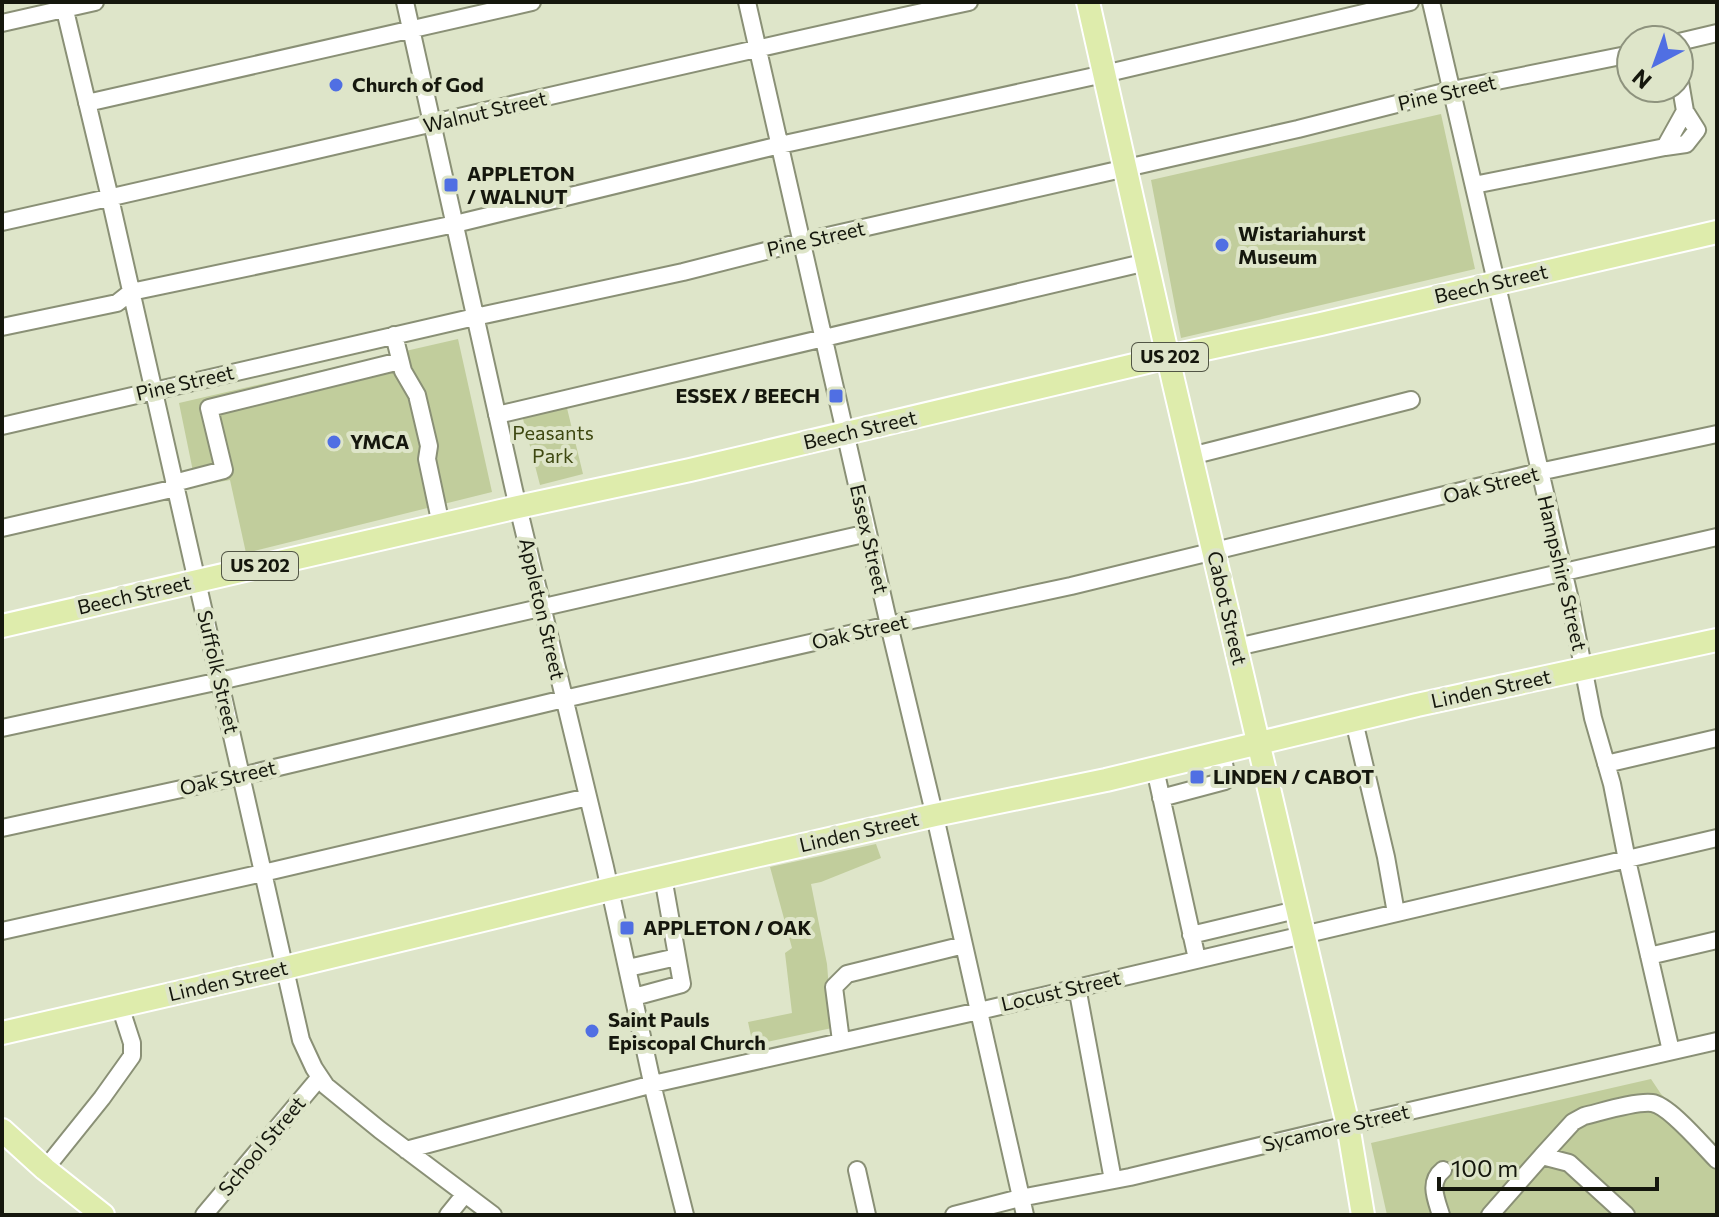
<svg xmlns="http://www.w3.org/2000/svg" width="1719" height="1217" font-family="Commissioner,sans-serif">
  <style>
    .green { fill: #c1cd9c }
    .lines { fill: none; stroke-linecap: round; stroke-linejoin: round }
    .minor-casing { stroke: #8a9076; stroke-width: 20 }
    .major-casing { stroke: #fff; stroke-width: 26 }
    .minor { stroke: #fff; stroke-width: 16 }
    .major { stroke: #deecac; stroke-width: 22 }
    .poi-dot { fill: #506fe3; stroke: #dee5c9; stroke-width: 3 }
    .labels { text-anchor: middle; stroke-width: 8; stroke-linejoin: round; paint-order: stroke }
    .shield { fill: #dee5c9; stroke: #515545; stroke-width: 2 }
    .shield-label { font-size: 18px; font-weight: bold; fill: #15170d }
    .poi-label { font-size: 20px; font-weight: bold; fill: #15170d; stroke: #dee5c9; text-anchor: start }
    .street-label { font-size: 20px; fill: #15170d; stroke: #dee5c9 }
    .park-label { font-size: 20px; fill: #3e4811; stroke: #dee5c9 }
  </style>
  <rect width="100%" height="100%" fill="#dee5c9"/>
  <path class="green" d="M 1441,114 L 1475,269 L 1181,338 L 1151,180 Z
    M 458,339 L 492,492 L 246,553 L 230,480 L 196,486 L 179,403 Z
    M 566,404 L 583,474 L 540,485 L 522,415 Z
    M 876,844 L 881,858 L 821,882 L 811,884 L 827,964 L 832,1028 L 753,1045 L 748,1022 L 792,1013 L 785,953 L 792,948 L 770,867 Z
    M 1651,1079 L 1661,1094 L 1717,1146 L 1717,1215 L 1387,1215 L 1371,1143 Z"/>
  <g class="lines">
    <g class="minor-casing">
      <path id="minor" d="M 63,2 L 110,198 L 301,1040 L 314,1068 L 326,1086 L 380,1130 L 493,1215
        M 405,2 L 514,490 L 605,867 L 655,1096 L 685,1215
        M 747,2 L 889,625 L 936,821 L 1025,1215
        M 1431,2 L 1570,600 L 1593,718 L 1612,784 L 1627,860 L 1671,1051
        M 2,23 L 95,2
        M 1679,42 L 1717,33
        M 87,103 L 532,2
        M 1665,147 L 1686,144 L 1697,130 L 1685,111
        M 1474,185 L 1665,147 L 1685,111 L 1679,76
        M 2,222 C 324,150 646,71 969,2
        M 2,327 L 117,303 L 131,292 L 455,224 L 780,145 L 1104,74 L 1410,2
        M 394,335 L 403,371 L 417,395 L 429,446 L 427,459 L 441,525
        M 497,415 L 1147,262
        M 2,426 L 475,317 L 683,272 L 801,242 L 1298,129 L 1452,90 L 1631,54
        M 1191,456 L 1411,400
        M 174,483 L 224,470 L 209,408 L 400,361
        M 2,528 L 176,488
        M 1237,647 L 1717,537
        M 1354,721 L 1386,857 L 1396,913
        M 2,728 L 220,681 L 868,533
        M 1606,764 L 1717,738
        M 1155,769 L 1197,959
        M 1161,798 L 1225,781 L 1227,779 L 1222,753
        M 2,828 L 241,776 L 564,699 L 889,625 L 1071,586 L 1539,472 L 1717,434
        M 2,931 L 263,873 L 588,797
        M 1191,935 L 1296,910
        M 1649,956 L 1717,940
        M 628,968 L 677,957
        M 1077,987 L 1113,1180
        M 634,997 L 682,984 L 663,877
        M 841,1041 L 834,987 L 847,974 L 964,945
        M 406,1150 L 653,1084 L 979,1011 L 1717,838
        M 45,1169 L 102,1098 L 132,1056 L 132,1043 L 120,1006
        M 857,1170 L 867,1215
        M 204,1215 L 320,1077
        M 448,1215 L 465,1194
        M 954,1215 L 1020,1198 L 1130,1177 L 1348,1125 L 1717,1041
        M 1441,1215 C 1436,1199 1428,1182 1443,1170
        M 1490,1215 L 1542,1156
        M 1626,1215 L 1569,1163 L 1542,1156 L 1573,1122 L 1584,1116 C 1601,1112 1636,1101 1652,1103 C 1669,1105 1704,1147 1717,1160"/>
    </g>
    <g class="major-casing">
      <path id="major" d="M 1088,2 L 1174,384 L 1348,1125 L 1363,1215
        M 2,626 L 518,507 L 690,470 L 1168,357 L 1321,324 L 1717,232
        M 2,1033 L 285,968 L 610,889 L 935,815 L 1106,780 L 1417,705 L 1717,640
        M 2,1130 L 45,1169 L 103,1215"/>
    </g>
    <use href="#minor" class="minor"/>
    <use href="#major" class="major"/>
  </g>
  <g class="poi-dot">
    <circle cx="336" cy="85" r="8"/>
    <rect x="443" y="177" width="16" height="16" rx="4"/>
    <circle cx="1222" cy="245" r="8"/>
    <rect x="828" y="388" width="16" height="16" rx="4"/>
    <circle cx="334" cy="442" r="8"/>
    <rect x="1189" y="769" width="16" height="16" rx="4"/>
    <rect x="619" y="920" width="16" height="16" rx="4"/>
    <circle cx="592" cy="1031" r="8"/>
  </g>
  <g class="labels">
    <g class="shield">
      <rect x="1132" y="343" width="76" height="28" rx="6"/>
      <rect x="222" y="552" width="76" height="28" rx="6"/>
    </g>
    <g class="shield-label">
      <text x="1170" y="363">US 202</text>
      <text x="260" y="572">US 202</text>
    </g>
    <g class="poi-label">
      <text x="352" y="92">Church of God</text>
      <text x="467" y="181">APPLETON<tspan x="467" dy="23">/ WALNUT</tspan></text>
      <text x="1238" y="241">Wistariahurst<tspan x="1238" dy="23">Museum</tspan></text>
      <text x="820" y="403" text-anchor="end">ESSEX / BEECH</text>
      <text x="350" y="449">YMCA</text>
      <text x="1213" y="784">LINDEN / CABOT</text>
      <text x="643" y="935">APPLETON / OAK</text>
      <text x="608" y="1027">Saint Pauls<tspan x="608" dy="23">Episcopal Church</tspan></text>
    </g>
    <g class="street-label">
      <text transform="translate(1447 93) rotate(-13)" y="7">Pine Street</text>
      <text transform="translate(485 112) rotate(-13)" y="7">Walnut Street</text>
      <text transform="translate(816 239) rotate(-13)" y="7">Pine Street</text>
      <text transform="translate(1491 284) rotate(-13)" y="7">Beech Street</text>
      <text transform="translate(185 383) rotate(-13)" y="7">Pine Street</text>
      <text transform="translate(860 430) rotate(-13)" y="7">Beech Street</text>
      <text transform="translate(1491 485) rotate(-14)" y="7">Oak Street</text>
      <text transform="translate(869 539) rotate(77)" y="7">Essex Street</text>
      <text transform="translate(1562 573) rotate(77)" y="7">Hampshire Street</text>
      <text transform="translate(134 595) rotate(-13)" y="7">Beech Street</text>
      <text transform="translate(1227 608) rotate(77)" y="7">Cabot Street</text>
      <text transform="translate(542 609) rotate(77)" y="7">Appleton Street</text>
      <text transform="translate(860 632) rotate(-13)" y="7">Oak Street</text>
      <text transform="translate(218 672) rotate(77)" y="7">Suffolk Street</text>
      <text transform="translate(1491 689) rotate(-12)" y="7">Linden Street</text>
      <text transform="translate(228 778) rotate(-13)" y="7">Oak Street</text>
      <text transform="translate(859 832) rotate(-13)" y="7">Linden Street</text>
      <text transform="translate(228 981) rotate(-13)" y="7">Linden Street</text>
      <text transform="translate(1061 991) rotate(-13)" y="7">Locust Street</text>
      <text transform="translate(1336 1128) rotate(-13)" y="7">Sycamore Street</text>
      <text transform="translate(262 1146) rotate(-50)" y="7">School Street</text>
    </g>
    <g class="park-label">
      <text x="553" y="440">Peasants<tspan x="553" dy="23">Park</tspan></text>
    </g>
  </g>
  <rect width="1719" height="1217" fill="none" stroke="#15170d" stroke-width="8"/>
  <g transform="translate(1655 64) rotate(221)"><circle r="38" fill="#dee5c9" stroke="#8e937e" stroke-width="2"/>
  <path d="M0-6L14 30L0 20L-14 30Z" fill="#506fe3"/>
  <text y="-12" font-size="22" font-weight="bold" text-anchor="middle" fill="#15170d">N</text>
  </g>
  <path d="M1439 1177v12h218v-12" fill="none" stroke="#15170d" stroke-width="4"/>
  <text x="1451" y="1177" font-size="24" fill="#15170d" stroke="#dee5c9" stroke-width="6" paint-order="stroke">100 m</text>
</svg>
